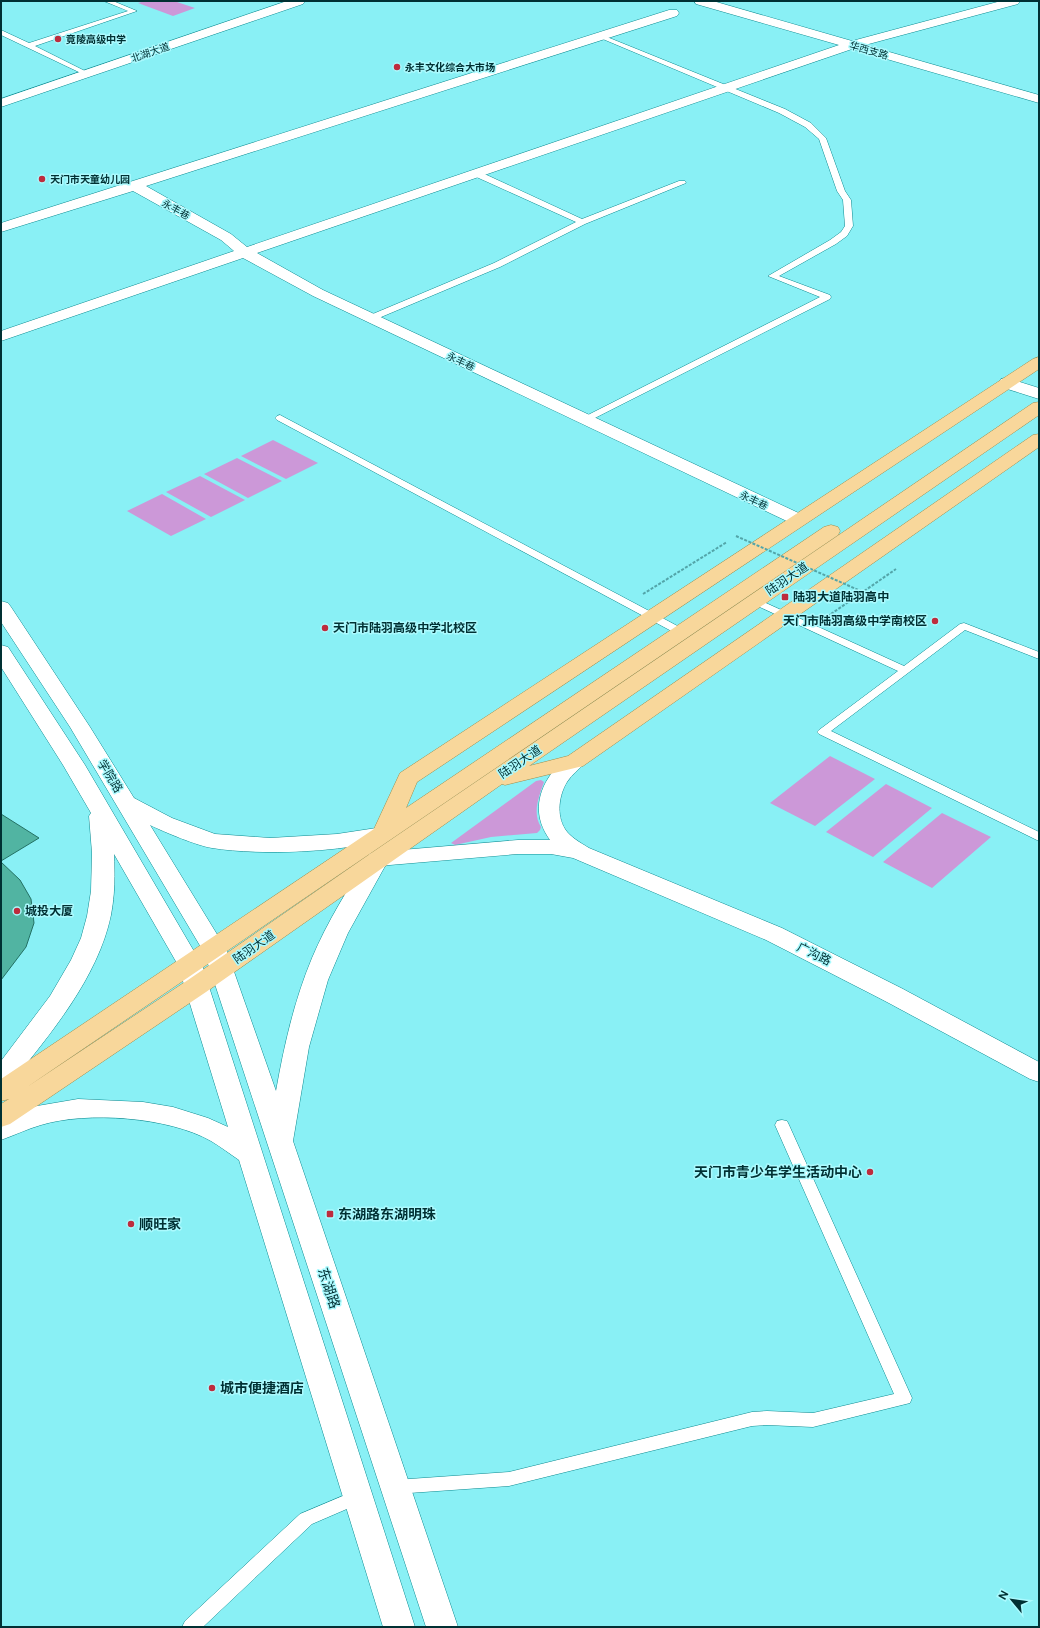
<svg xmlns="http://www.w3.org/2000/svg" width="1040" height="1628" font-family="'Public Sans','Noto Sans SC',sans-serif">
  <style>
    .green { fill: #cc98d8 }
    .building { fill: #51b4a2; stroke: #237164 }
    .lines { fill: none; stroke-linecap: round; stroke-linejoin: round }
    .lane-casing { stroke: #0d8b91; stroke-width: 1 }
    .street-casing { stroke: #0d8b91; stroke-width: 1 }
    .secondary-casing { stroke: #0d8b91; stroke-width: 1 }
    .primary-casing { stroke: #9f8c4b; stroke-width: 1 }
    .path-far1 { stroke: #53a5a9; stroke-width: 2; stroke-dasharray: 3 1.5; stroke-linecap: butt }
    .path { stroke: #53a5a9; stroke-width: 2.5; stroke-dasharray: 4 2; stroke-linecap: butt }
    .lane { fill: #fff; fill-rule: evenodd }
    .street { fill: #fff; fill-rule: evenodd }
    .secondary { fill: #fff; fill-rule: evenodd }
    .primary { fill: #f8d79b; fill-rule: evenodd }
    .path-bridge { stroke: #53a5a9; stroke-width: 2; stroke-dasharray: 3 1.5; stroke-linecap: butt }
    .poi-dot { fill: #bd2c3d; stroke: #abfafe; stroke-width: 1.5 }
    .labels { text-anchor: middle; stroke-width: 3; stroke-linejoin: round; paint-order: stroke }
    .far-poi-label { font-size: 10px; font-weight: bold; fill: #003033; stroke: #abfafe; text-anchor: start }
    .far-street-label { font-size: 10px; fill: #003033; stroke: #abfafe }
    .street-label { font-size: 12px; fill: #003033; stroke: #abfafe }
    .poi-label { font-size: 12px; font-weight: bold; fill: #003033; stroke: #abfafe; text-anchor: start }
    .near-poi-label { font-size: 14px; font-weight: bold; fill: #003033; stroke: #abfafe; text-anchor: start }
    .near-street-label { font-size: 14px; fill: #003033; stroke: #abfafe }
  </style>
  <rect width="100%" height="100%" fill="#89f0f5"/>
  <path class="green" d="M 145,1 L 174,1 L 195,8 L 173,16 L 138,3 Z
    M 273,440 L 318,463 L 286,479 L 241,456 Z
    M 237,458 L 282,481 L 248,498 L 204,474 Z
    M 200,476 L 245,500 L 211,517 L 166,492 Z
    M 162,494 L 206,519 L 171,536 L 127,511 Z
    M 830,756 L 875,779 L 815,826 L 770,803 Z
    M 541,780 L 544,782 C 539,796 532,813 541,827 L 540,830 L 537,833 L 491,837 L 455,845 L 451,843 L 536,781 Z
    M 886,784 L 932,808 L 873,857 L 826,832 Z
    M 942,813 L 991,837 L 932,888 L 883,862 Z"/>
  <path class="building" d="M 1,814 L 39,838 L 1,861 Z
    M 1,862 L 20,880 L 31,899 L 34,923 L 26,947 L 1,980 Z"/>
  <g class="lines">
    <g class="lane-casing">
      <path id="lane" d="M 104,1 L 113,1 L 137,11 L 35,46 L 89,73 L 89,75 L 85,75 L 1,35 L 1,30 L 29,43 L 128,11 Z
        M 598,35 L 602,35 L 785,109 L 811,123 L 826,138 L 845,191 L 851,200 L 853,226 L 847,236 L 836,244 L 779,276 L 830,295 L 831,297 L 830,299 L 585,423 L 582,422 L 580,420 L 582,418 L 820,297 L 768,276 L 830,240 L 841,232 L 845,226 L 843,200 L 837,191 L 819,139 L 805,127 L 779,113 L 598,37 Z
        M 472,171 L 478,171 L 582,219 L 679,181 L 685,181 L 686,183 L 585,224 L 500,267 L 374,320 L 368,320 L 367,318 L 368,316 L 494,263 L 576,222 L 472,175 Z
        M 280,415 L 685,630 L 686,632 L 685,634 L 677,634 L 277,420 L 275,418 L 277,416 Z
        M 755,598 L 904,666 L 960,624 L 964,623 L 1039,652 L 1039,659 L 965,630 L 831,731 L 1039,832 L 1039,841 L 819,734 L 817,732 L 819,730 L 898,671 L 751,603 L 750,601 L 751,599 Z
        M 782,1120 L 787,1121 L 789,1125 L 912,1398 L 910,1403 L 813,1427 L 767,1425 L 752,1426 L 509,1486 L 395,1494 L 389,1492 L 387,1487 L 389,1482 L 395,1480 L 509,1472 L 752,1412 L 767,1411 L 813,1413 L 894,1394 L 775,1125 L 777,1121 Z
        M 357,1490 L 363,1492 L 365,1497 L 363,1502 L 312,1524 L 203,1627 L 182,1627 L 185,1621 L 300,1514 Z"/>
    </g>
    <g class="street-casing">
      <path id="street" d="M 694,1 L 713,1 L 852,41 L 1001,1 L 1020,1 L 1018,4 L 865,45 L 1039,95 L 1039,103 L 852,49 L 257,253 L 323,290 L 805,516 L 808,520 L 805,524 L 799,525 L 793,524 L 313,296 L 243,258 L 1,341 L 1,331 L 234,251 L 221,240 L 133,191 L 1,232 L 1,223 L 669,10 L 677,10 L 679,13 L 677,16 L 146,186 L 231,234 L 247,247 L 839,45 L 696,4 Z
        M 575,754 L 583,756 L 586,761 C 580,769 572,774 567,782 C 559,795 556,815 565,829 C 570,837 581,843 589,848 L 782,928 L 903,989 L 1039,1062 L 1039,1082 L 1030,1079 L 885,1001 L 766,940 L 573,858 L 551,854 L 518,854 L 378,866 L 370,864 L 367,859 L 370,854 L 378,852 L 518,840 L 550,840 C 534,818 536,795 551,774 C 558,765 564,757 575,754 Z"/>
    </g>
    <g class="secondary-casing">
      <path id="secondary" d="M 287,1 L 305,1 L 303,4 L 1,107 L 1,99 Z
        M 1007,378 L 1039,388 L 1039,399 L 1001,387 L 999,383 L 1001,379 Z
        M 1,601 L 8,603 L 11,607 L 90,727 L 134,798 L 172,818 L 215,834 L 270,838 L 337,834 L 383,827 L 391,829 L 394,834 L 391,839 C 341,852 263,856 212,848 C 198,846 164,832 150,825 L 226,949 L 276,1091 C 284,1046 294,1001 312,958 C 327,922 349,887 370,854 L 378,852 L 386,854 L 389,859 L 348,933 L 328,980 L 309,1047 L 293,1141 L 458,1627 L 426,1627 L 210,969 L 202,949 L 70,727 L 1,622 Z
        M 1,645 L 8,647 L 85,765 L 202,965 L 415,1627 L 383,1627 L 239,1160 C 230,1154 221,1147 211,1141 C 169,1117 87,1111 41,1125 C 27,1129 15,1135 1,1140 L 1,1120 L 37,1106 L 78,1099 L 143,1102 L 173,1107 L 208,1118 L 228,1127 L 178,965 L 114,854 C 115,874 115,894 111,915 C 98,978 49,1036 10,1084 L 1,1087 L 1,1061 L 50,996 L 71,960 L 81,938 L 87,916 L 91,891 L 92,853 L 89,816 L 91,813 L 63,765 L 1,667 Z"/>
    </g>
    <g class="primary-casing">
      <path id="primary" d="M 1039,357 L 1039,369 L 417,782 L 406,808 L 824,527 L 831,525 L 838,527 L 840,531 L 838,535 L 27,1087 L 188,980 L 370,854 L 1033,403 L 1039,402 L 1039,415 L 529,766 L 568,756 L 1033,435 L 1039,434 L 1039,447 L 583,766 L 505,785 L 502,784 L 206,992 L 10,1124 L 1,1127 L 1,1104 L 9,1099 L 1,1101 L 1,1079 L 374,829 L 400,773 L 1033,359 Z"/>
    </g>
    <path class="path-far1" d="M 643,594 L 727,542
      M 831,614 L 896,569"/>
    <path class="path" d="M 827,617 L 833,613"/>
    <use href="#lane" class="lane"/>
    <use href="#street" class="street"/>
    <use href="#secondary" class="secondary"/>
    <use href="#primary" class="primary"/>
    <path class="path-bridge" d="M 736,536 L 863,592"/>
  </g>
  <g class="poi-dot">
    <circle cx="58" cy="39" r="4"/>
    <circle cx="397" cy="67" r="4"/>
    <circle cx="42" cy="179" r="4"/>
    <rect x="781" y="593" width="8" height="8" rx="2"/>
    <circle cx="935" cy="621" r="4"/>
    <circle cx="325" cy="628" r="4"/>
    <circle cx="17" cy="911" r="4"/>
    <circle cx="870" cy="1172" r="4"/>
    <rect x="326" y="1210" width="8" height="8" rx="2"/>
    <circle cx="131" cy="1224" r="4"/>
    <circle cx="212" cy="1388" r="4"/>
  </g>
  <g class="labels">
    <g class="far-poi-label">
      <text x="66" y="43">竟陵高级中学</text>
      <text x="405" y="71">永丰文化综合大市场</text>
      <text x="50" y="183">天门市天童幼儿园</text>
    </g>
    <g class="far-street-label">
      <text transform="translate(869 50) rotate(16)" y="4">华西支路</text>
      <text transform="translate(150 52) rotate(-19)" y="4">北湖大道</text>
      <text transform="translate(176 209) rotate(29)" y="4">永丰巷</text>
      <text transform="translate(461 361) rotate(25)" y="4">永丰巷</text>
      <text transform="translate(754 500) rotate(25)" y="4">永丰巷</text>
    </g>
    <g class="street-label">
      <text transform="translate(787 579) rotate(-34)" y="4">陆羽大道</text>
      <text transform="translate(520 762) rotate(-34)" y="4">陆羽大道</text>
      <text transform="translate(110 776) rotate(59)" y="4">学院路</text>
      <text transform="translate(254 947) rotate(-35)" y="4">陆羽大道</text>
      <text transform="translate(814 954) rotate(26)" y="4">广沟路</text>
    </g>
    <g class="poi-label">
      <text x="793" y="601">陆羽大道陆羽高中</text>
      <text x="927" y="625" text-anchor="end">天门市陆羽高级中学南校区</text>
      <text x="333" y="632">天门市陆羽高级中学北校区</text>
      <text x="25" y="915">城投大厦</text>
    </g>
    <g class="near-poi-label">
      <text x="862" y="1177" text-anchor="end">天门市青少年学生活动中心</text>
      <text x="338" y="1219">东湖路东湖明珠</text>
      <text x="139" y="1229">顺旺家</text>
      <text x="220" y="1393">城市便捷酒店</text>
    </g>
    <g class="near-street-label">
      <text transform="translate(329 1288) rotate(72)" y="5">东湖路</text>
    </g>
  </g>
  <rect width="1040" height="1628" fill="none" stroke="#003033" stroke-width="4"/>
  <g transform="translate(1012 1600) rotate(299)" stroke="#abfafe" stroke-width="3" paint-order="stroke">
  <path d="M0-3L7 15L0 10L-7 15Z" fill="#003033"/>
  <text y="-6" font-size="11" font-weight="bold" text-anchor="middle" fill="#003033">N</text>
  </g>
</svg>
